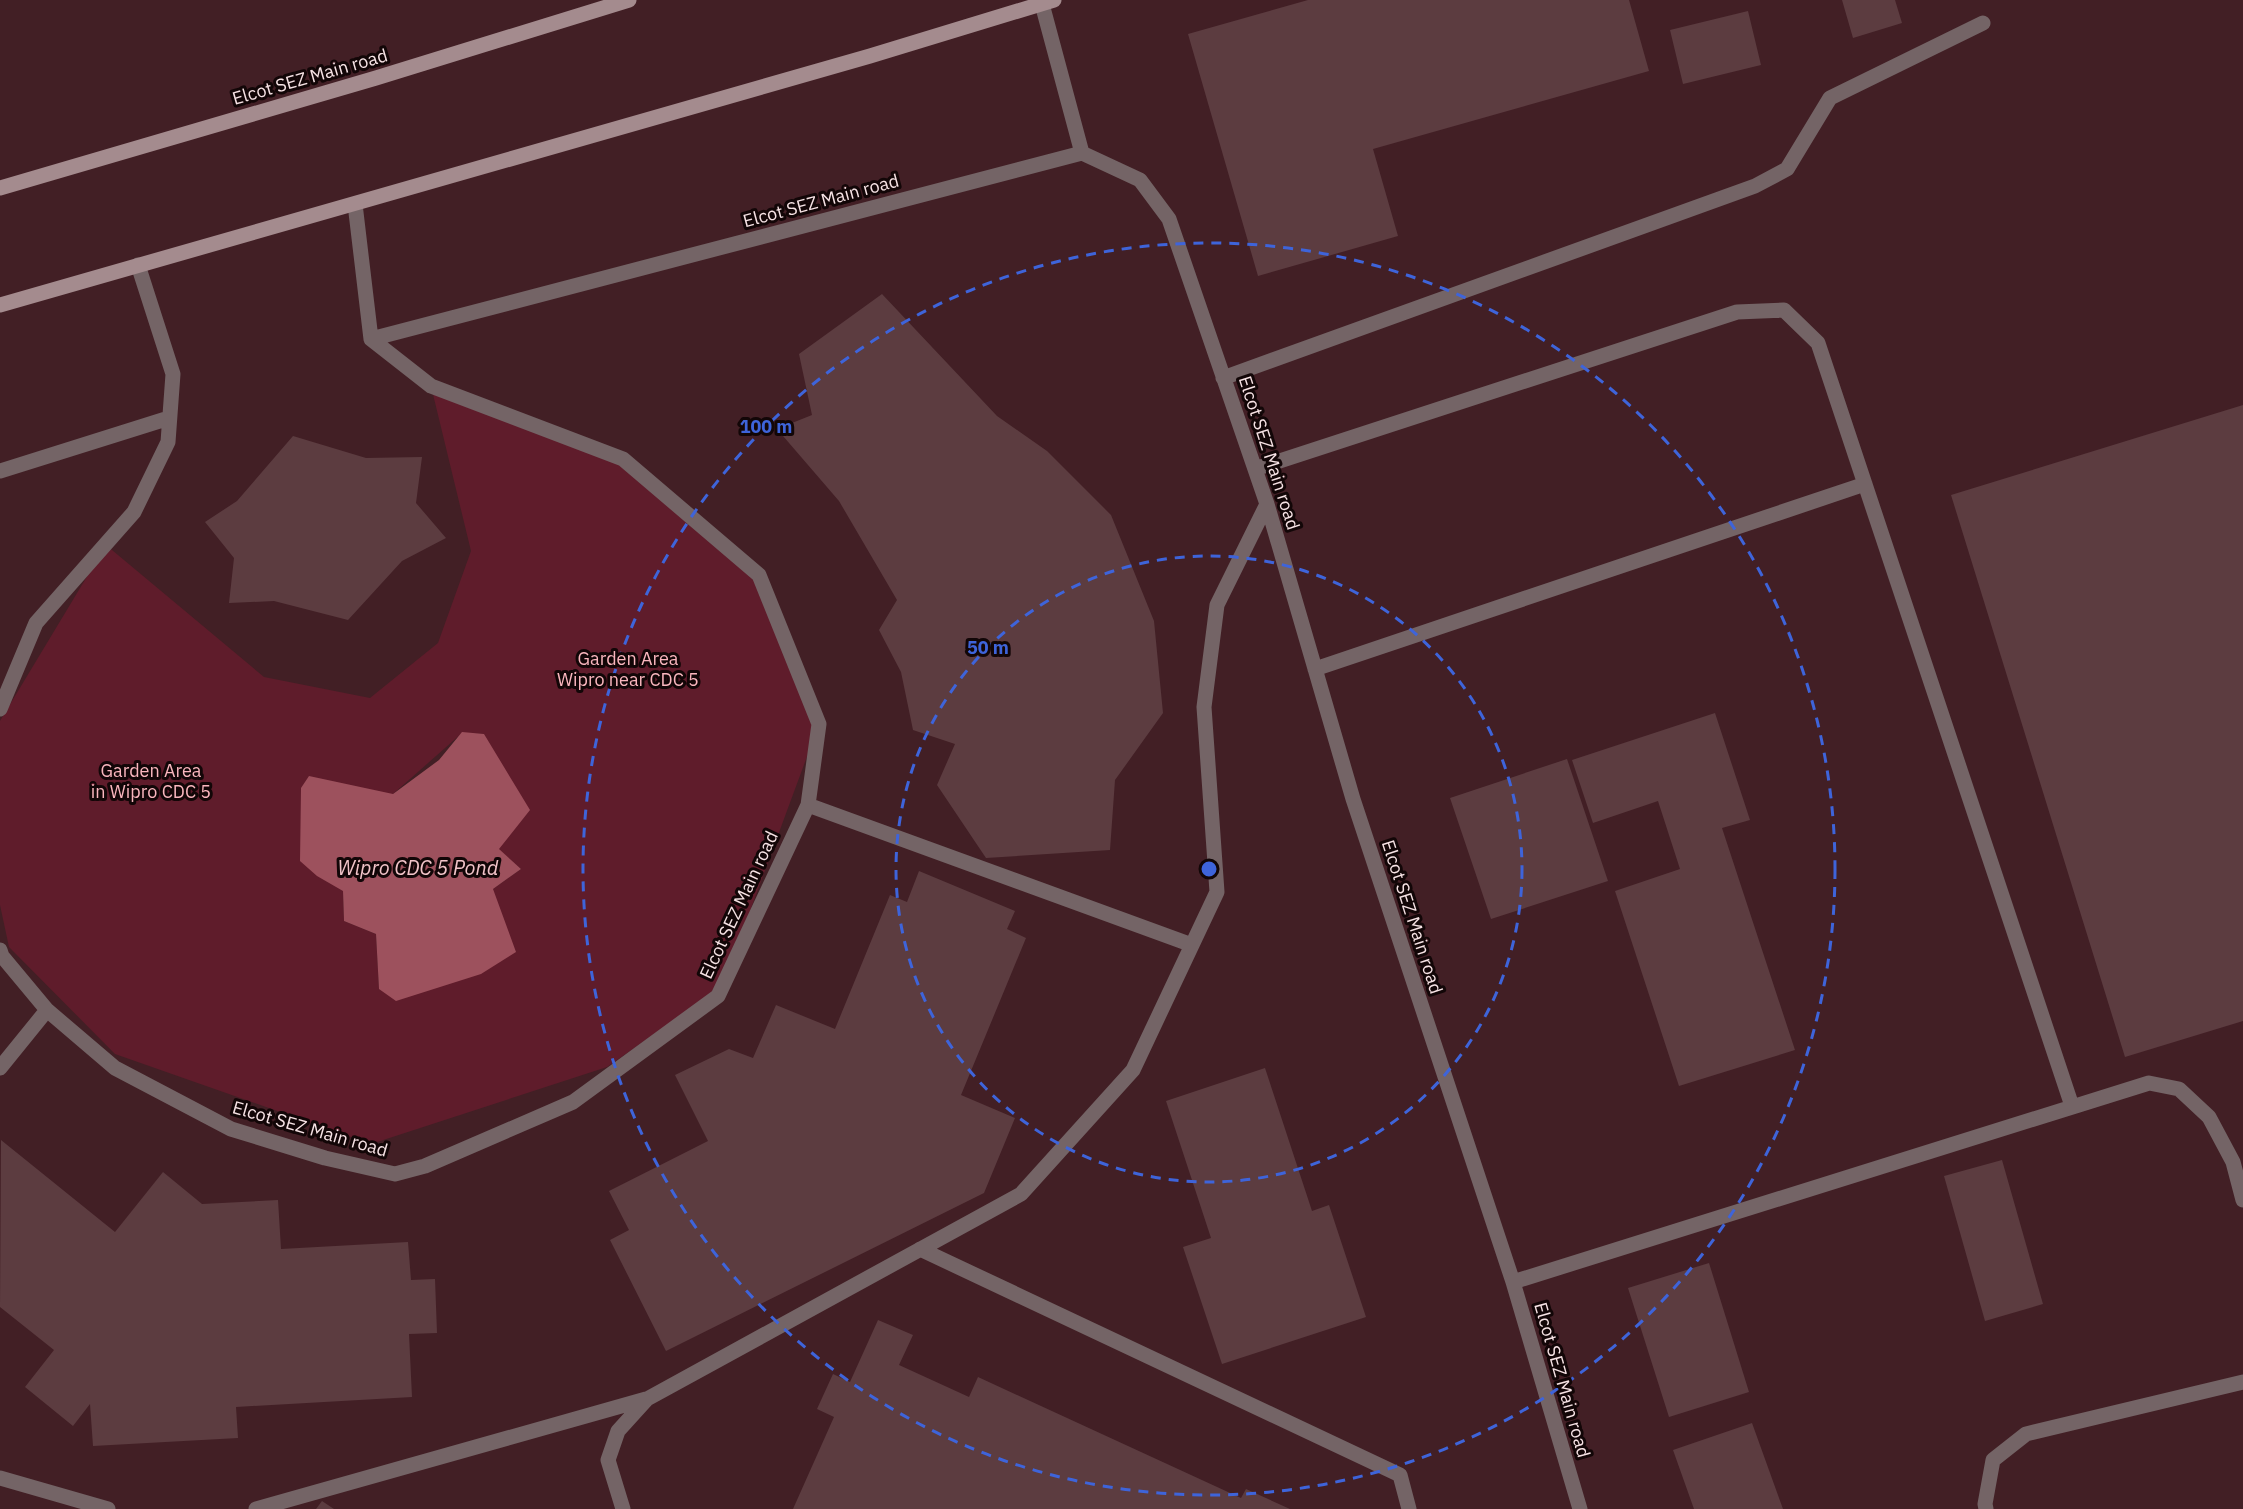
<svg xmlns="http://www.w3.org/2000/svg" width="2243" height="1509" font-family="'IBM Plex Sans',sans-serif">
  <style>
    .built { fill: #421f25 }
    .green { fill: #5f1c2b; fill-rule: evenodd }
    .water { fill: #9d515d }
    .building { fill: #5c3c40 }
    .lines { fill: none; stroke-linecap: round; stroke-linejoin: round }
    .lane { stroke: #746466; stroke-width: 15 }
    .secondary { stroke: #a48b8e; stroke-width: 15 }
    .ring { fill: none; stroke: #3e64da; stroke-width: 3; stroke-dasharray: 10 8 }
    .labels { text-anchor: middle; stroke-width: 6; stroke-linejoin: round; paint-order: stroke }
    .street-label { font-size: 18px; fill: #f7e3e5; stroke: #120607 }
    .park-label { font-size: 18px; fill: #fab6be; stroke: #120607 }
    .water-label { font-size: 20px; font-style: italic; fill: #f2c4c9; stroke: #120607 }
    .centre { fill: #3e64da; stroke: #120607; stroke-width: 3 }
    .ring-label { font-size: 18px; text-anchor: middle; font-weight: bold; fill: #3e64da; stroke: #120607; stroke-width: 6; stroke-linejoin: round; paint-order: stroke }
  </style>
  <rect width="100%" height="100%" fill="#32161b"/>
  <path class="built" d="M 0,0 L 2243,0 L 2243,1509 L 0,1509 Z"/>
  <path class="green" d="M 431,386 L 623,459 L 759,575 L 819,724 L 722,987 L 607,1067 L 371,1144 L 115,1054 L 9,947 L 0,905 L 0,721 L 106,545 L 264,677 L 370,698 L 438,643 L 471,551 ZM 462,733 L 484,734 L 498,849 L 521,869 L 493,889 L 379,988 L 376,934 L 344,921 L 343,891 L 393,794 Z"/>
  <path class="water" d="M 462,732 L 484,734 L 530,810 L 499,849 L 521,869 L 493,889 L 516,952 L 481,974 L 396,1001 L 379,989 L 376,934 L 344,921 L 343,891 L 317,876 L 300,861 L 301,788 L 309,776 L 393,794 L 439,760 Z"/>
  <path class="building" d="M 1308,0 L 1629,0 L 1649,71 L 1373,149 L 1398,236 L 1258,276 L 1188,34 Z
    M 1842,0 L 1895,0 L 1902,23 L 1853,38 Z
    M 1748,11 L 1761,65 L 1683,84 L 1670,30 Z
    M 882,294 L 997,416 L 1047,451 L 1111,515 L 1154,621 L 1163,713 L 1115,780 L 1110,850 L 986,858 L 937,785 L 955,744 L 913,730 L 901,672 L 879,630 L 897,600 L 839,501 L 777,429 L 812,415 L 799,354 Z
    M 2243,405 L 2243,1021 L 2125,1057 L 1951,495 Z
    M 293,436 L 366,458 L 422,457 L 416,503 L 446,538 L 402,561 L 348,620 L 274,601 L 229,603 L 234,558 L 205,522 L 237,501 Z
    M 1715,713 L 1750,820 L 1722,828 L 1795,1050 L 1679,1086 L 1615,891 L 1680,869 L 1658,801 L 1593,823 L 1572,760 Z
    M 1567,759 L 1608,881 L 1491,919 L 1450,798 Z
    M 919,871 L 1015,911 L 1007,929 L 1026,938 L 961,1095 L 1015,1118 L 984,1193 L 666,1351 L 610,1240 L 629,1230 L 609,1191 L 708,1141 L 675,1075 L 729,1049 L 753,1058 L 776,1005 L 835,1029 L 890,895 L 907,902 Z
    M 1265,1068 L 1312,1211 L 1329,1205 L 1366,1317 L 1222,1364 L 1183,1247 L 1211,1238 L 1166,1101 Z
    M 1,1140 L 115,1232 L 163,1172 L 202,1204 L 278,1200 L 281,1249 L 408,1242 L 411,1280 L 435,1279 L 437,1333 L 409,1334 L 412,1397 L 236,1407 L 238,1438 L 93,1446 L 90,1404 L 73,1426 L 25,1387 L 54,1350 L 0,1307 Z
    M 2002,1160 L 2043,1304 L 1985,1321 L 1944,1176 Z
    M 1709,1263 L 1749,1392 L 1669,1417 L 1628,1288 Z
    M 878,1320 L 913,1335 L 899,1365 L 969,1397 L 978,1377 L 1241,1498 L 1246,1489 L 1290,1509 L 793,1509 L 834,1417 L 817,1409 L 833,1374 L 850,1382 Z
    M 1752,1423 L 1783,1509 L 1694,1509 L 1673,1450 Z
    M 322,1501 L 334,1509 L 316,1509 Z"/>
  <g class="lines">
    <path class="lane" d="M 1042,4 L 1082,153
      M 371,339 L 1082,153 L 1140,180 L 1169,219 L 1267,504 L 1353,799 L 1513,1282 L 1580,1509
      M 1223,378 L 1755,186 L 1787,169 L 1830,98 L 1983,23
      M 1255,469 L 1737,312 L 1784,310 L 1818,343 L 2072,1106
      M 0,471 L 169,418
      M 1315,669 L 1865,484
      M 0,709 L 36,623 L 134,512 L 168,442 L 173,374 L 138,265
      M 808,805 L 1192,945
      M 0,950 L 2,956 L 47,1010 L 115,1068 L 231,1129 L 325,1158 L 395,1174 L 425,1166 L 573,1102 L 718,996 L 808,805 L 819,724 L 759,575 L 623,459 L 431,386 L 371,339 L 355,204
      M 0,1068 L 47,1010
      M 920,1249 L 1400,1475 L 1409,1509
      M 1513,1282 L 2149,1083 L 2179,1089 L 2209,1117 L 2233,1162 L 2243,1200
      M 0,1478 L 108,1509
      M 256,1509 L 646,1399
      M 623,1509 L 608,1460 L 618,1431 L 647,1399 L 1021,1194 L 1133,1070 L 1217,892 L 1204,707 L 1217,605 L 1267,504
      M 1986,1509 L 1985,1504 L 1993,1460 L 2026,1434 L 2243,1382"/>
    <path class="secondary" d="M 0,188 L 376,78 L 629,0
      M 0,305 L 870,56 L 1054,0"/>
  </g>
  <g class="ring">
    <circle cx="1209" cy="869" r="313"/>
    <circle cx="1209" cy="869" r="626"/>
  </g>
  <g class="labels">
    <g class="street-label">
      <text transform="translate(310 77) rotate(-16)" y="6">Elcot SEZ Main road</text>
      <text transform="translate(821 201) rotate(-15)" y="6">Elcot SEZ Main road</text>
      <text transform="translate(1269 453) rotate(72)" y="6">Elcot SEZ Main road</text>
      <text transform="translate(739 905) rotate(-65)" y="6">Elcot SEZ Main road</text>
      <text transform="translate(1412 917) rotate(72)" y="6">Elcot SEZ Main road</text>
      <text transform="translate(310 1129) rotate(16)" y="6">Elcot SEZ Main road</text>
      <text transform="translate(1562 1380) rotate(74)" y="6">Elcot SEZ Main road</text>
    </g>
    <g class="park-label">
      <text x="628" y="665">Garden Area<tspan x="628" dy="21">Wipro near CDC 5</tspan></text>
      <text x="151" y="777">Garden Area<tspan x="151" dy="21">in Wipro CDC 5</tspan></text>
    </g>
    <g class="water-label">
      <text x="418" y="875">Wipro CDC 5 Pond</text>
    </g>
  </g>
  <circle cx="1209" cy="869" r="9" class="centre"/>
  <g class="ring-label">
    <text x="766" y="433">100 m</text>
    <text x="988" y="654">50 m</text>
  </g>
</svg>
